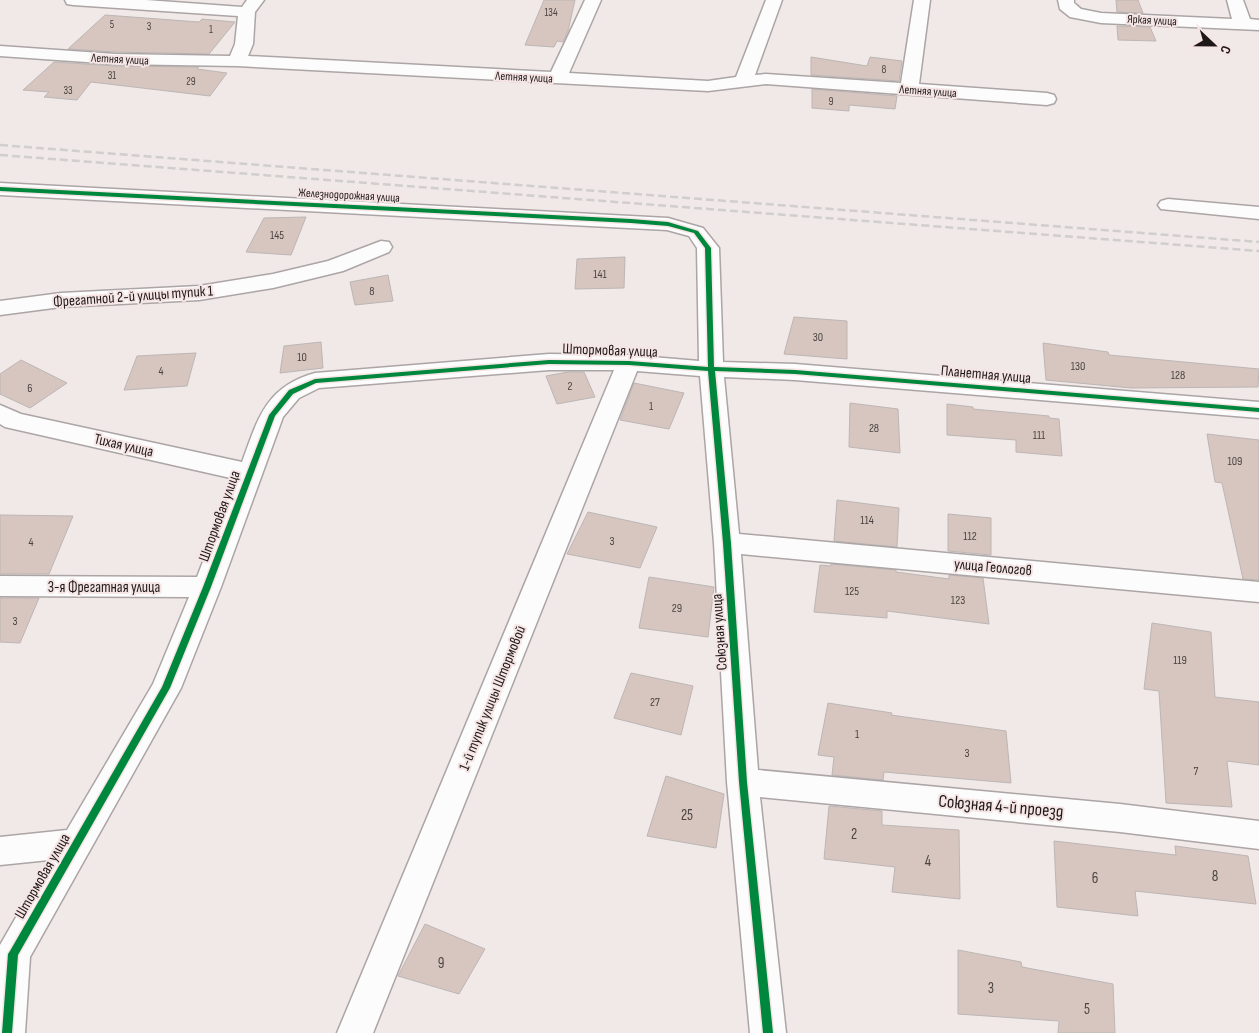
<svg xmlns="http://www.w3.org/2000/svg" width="1259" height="1033" font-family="'Sofia Sans Condensed',sans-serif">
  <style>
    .building { fill: #d6c6bf; stroke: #bcb6b5 }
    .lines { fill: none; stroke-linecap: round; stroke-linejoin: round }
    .street-casing { stroke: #aca5a5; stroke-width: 3 }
    .street { fill: #fdfcfc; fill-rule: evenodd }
    .rail { stroke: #d1cece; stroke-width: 2.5; stroke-dasharray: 8 4; stroke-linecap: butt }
    .cycleway-casing { stroke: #f5e5e4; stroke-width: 3 }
    .cycleway { fill: #00873e; fill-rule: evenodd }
    .labels { text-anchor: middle; stroke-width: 4; stroke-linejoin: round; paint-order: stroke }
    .far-number-label { font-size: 11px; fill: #4c4442 }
    .far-street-label { font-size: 12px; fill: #1e1818; stroke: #f5e5e4 }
    .number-label { font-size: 12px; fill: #4c4442 }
    .street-label { font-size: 15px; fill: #1e1818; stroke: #f5e5e4 }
    .near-number-label { font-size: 15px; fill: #4c4442 }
    .near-street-label { font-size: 18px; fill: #1e1818; stroke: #f5e5e4 }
  </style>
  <rect width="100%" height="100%" fill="#f1e8e8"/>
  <path class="building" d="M 544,0 L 575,0 L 568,31 L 563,42 L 557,41 L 554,47 L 525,45 Z
    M 1116,0 L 1138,0 L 1143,13 L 1117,12 Z
    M 105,15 L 199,22 L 202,19 L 235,22 L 209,54 L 115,52 L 68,49 Z
    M 1117,26 L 1150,27 L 1156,41 L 1118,40 Z
    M 811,57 L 867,66 L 870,57 L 902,61 L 899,81 L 811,75 Z
    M 54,62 L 115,66 L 199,67 L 197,69 L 227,73 L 210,96 L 91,82 L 77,100 L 44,97 L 49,92 L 23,90 Z
    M 812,89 L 897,96 L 895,109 L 849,105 L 849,111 L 812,108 Z
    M 306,217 L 291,255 L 246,252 L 264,218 Z
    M 625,257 L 624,288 L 575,289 L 577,259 Z
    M 388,275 L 393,301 L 355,305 L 350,282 Z
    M 794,317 L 847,321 L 847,359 L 784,354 Z
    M 321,342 L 323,368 L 280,373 L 284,346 Z
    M 1043,343 L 1108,352 L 1109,355 L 1259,369 L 1258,387 L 1131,388 L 1046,380 Z
    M 196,353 L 187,386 L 124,390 L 137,356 Z
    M 21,360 L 67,383 L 30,408 L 0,394 L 0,374 Z
    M 568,372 L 584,372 L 595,397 L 557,404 L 546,376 Z
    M 634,383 L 684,393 L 669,429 L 620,420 Z
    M 850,403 L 898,409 L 900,453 L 849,447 Z
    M 947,404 L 973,407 L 973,409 L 1049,416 L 1049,418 L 1059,419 L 1062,456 L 1016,452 L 1016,440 L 947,435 Z
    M 1207,434 L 1259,440 L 1259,580 L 1243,579 L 1222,483 L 1215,482 Z
    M 837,500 L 899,508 L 897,547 L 834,541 Z
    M 588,512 L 657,527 L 640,568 L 567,554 Z
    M 948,514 L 991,518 L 991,555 L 948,551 Z
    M 0,515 L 73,516 L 49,574 L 0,574 Z
    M 831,564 L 896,570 L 896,572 L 949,579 L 949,575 L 983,578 L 989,624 L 887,611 L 887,618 L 814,612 L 820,565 L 831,566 Z
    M 649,577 L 714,587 L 708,637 L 639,628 Z
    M 0,598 L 39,598 L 20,643 L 0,642 Z
    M 1152,623 L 1211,632 L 1215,697 L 1259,702 L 1259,765 L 1227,761 L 1232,807 L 1166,803 L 1159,691 L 1144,689 Z
    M 631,673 L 693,686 L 681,735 L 614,718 Z
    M 828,703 L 892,713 L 891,715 L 1006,731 L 1011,783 L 884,772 L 883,780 L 832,775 L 834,757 L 818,755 Z
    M 666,776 L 724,794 L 716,848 L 647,836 Z
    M 829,806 L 882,811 L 882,825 L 959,830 L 960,899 L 892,892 L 895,867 L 824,859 Z
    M 1054,841 L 1176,855 L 1175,846 L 1248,856 L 1256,904 L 1135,891 L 1138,916 L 1057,907 Z
    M 425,924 L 485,949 L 459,994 L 398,976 Z
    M 958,950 L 1021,962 L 1022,967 L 1113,984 L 1115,1033 L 1058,1033 L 1059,1021 L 958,1014 Z"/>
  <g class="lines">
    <g class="street-casing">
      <path id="street" d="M 65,0 L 146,0 L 242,7 L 247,0 L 264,0 L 255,12 L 253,44 L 248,56 L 551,72 L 585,0 L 601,0 L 569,73 L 708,81 L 736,77 L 766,0 L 782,0 L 755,75 L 766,74 L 901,83 L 914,0 L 930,0 L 919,84 L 1047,93 L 1054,95 L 1056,99 L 1054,103 L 1047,105 L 766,84 L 708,91 L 237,66 L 115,64 L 0,56 L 0,46 L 115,54 L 230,56 L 235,44 L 238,16 L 73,5 L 67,4 Z
        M 1058,0 L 1074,0 L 1074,3 L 1081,9 L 1101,13 L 1232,19 L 1227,0 L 1243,0 L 1250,19 L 1259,20 L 1259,30 L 1101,23 L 1070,17 L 1060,9 Z
        M 0,183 L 668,218 L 703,228 L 719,248 L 723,362 L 795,364 L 1259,402 L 1259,418 L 795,380 L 724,377 L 739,534 L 1259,582 L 1259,602 L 741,554 L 758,770 L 1120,804 L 1259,821 L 1259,849 L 1120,832 L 760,797 L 786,1033 L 750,1033 L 727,782 L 714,543 L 700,376 L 637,371 L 373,1033 L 337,1033 L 614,370 L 549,370 L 319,388 L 299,398 L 283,417 L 221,587 L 181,688 L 30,957 L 25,1033 L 0,1033 L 0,945 L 49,860 L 0,865 L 0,837 L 67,830 L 153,684 L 189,597 L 0,596 L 0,576 L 197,577 L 235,479 L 5,427 L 0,424 L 0,405 L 21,414 L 242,462 C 258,419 265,387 315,373 L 549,354 L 629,355 L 699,361 L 697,248 L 689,236 L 667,230 L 0,195 Z
        M 1168,199 L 1259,207 L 1259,219 L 1161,209 L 1158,205 L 1161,201 Z
        M 381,241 L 389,242 L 392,247 L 389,252 L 343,271 L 273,288 L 199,300 L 61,307 L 0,315 L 0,301 L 61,293 L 199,286 L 273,274 L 328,261 Z"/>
    </g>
    <use href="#street" class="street"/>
    <path class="rail" d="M 0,145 L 1259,242
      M 0,155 L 1259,251"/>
    <g class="cycleway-casing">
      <path id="cycleway" d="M 0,187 L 631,219 L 668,222 L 698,231 L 711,248 L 714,367 L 795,370 L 1259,408 L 1259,412 L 795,374 L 715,371 L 731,543 L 747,782 L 773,1033 L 763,1033 L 739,782 L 723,543 L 708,371 L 629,365 L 549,364 L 316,383 L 293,394 L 275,416 L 211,587 L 170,688 L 18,955 L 12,1033 L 2,1033 L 8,954 L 10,951 L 162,687 L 203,587 L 269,415 L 289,390 L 315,379 L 549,360 L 629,361 L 708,367 L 705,248 L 694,233 L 668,226 L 631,223 L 0,191 Z"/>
    </g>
    <use href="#cycleway" class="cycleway"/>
  </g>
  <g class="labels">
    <g class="far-number-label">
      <text x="551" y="16">134</text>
      <text x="112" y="28">5</text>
      <text x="149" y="30">3</text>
      <text x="211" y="33">1</text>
      <text x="884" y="73">8</text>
      <text x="112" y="79">31</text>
      <text x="191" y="85">29</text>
      <text x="68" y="94">33</text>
      <text x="831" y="105">9</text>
    </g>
    <g class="far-street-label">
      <text transform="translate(1152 20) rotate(3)" y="4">Яркая улица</text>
      <text transform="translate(120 59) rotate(3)" y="4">Летняя улица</text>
      <text transform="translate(524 77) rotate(3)" y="4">Летняя улица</text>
      <text transform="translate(928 91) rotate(4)" y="4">Летняя улица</text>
      <text transform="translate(349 195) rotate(3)" y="4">Железнодорожная улица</text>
    </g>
    <g class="number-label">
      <text x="277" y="239">145</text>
      <text x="600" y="278">141</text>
      <text x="372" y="295">8</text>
      <text x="818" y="341">30</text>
      <text x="302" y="361">10</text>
      <text x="1078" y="370">130</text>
      <text x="161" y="375">4</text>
      <text x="1178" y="379">128</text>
      <text x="570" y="390">2</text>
      <text x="30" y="392">6</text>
      <text x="651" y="410">1</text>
      <text x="874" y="432">28</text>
      <text x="1039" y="439">111</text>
      <text x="1235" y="465">109</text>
      <text x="867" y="524">114</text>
      <text x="970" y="540">112</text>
      <text x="612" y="545">3</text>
      <text x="31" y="546">4</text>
      <text x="852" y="595">125</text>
      <text x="958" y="604">123</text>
      <text x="677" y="612">29</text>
      <text x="15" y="625">3</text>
      <text x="1180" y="664">119</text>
      <text x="655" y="706">27</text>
      <text x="857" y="738">1</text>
      <text x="967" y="757">3</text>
      <text x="1196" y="775">7</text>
    </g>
    <g class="street-label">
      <text transform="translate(133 296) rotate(-4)" y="5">Фрегатной 2-й улицы тупик 1</text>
      <text transform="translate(610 350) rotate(2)" y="5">Штормовая улица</text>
      <text transform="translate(986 374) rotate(5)" y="5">Планетная улица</text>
      <text transform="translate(124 445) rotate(13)" y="5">Тихая улица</text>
      <text transform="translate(219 516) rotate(-70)" y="5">Штормовая улица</text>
      <text transform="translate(993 567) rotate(5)" y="5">улица Геологов</text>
      <text x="104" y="592">3-я Фрегатная улица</text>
      <text transform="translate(719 632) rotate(-94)" y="5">Союзная улица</text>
      <text transform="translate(492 698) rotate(-68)" y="5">1-й тупик улицы Штормовой</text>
      <text transform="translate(42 876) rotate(-60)" y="5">Штормовая улица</text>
    </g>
    <g class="near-number-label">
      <text x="687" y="820">25</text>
      <text x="854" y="839">2</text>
      <text x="928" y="866">4</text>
      <text x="1215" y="881">8</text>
      <text x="1095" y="883">6</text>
      <text x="441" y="968">9</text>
      <text x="991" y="993">3</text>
      <text x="1087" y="1014">5</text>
    </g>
    <g class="near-street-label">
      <text transform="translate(1001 806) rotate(5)" y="6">Союзная 4-й проезд</text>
    </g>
  </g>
  <g transform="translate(1214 45) rotate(112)" stroke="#f5e5e4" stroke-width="4" paint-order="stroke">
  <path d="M0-4L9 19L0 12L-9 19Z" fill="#1e1818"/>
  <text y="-8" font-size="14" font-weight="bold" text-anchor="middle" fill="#1e1818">С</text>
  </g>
</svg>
